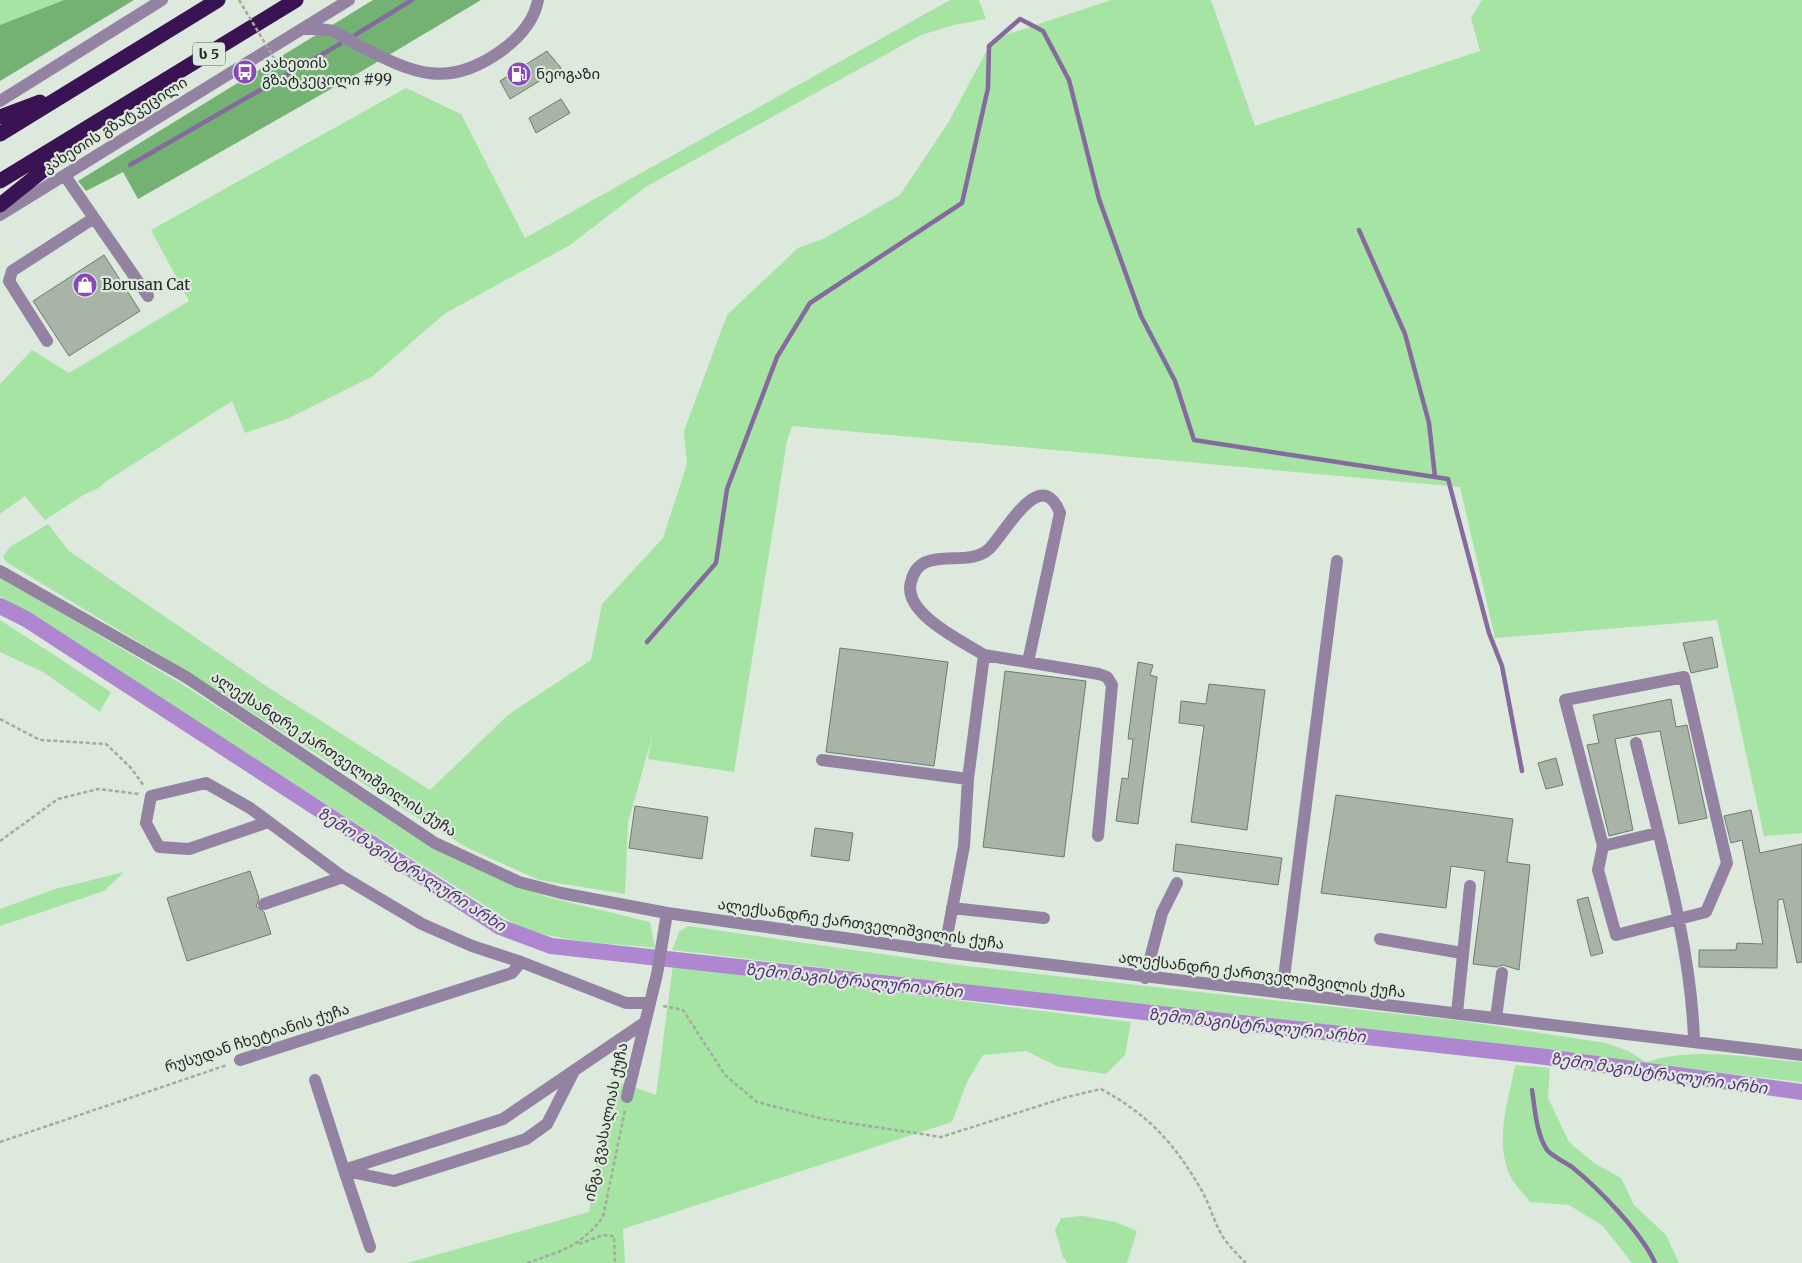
<svg xmlns="http://www.w3.org/2000/svg" width="1802" height="1263" font-family="Merriweather,'Noto Sans Georgian',serif">
<style>
.green{fill:#a6e4a4}
.forest{fill:#73b272}
.lines{fill:none;stroke-linecap:round;stroke-linejoin:round}
.stream{stroke:#856b9d;stroke-width:4.5}
.canal{stroke:#ae87d0;stroke-width:16}
.building{fill:#a9b4a8;stroke:#717b70}
.path{stroke:#a1aba1;stroke-width:2.5;stroke-dasharray:4 2.5;stroke-linecap:butt}
.minor{stroke:#9382a2;stroke-width:12}
.highway{stroke:#391353;stroke-width:15}
.path-bridge{stroke:#a1aba1;stroke-width:2.5;stroke-dasharray:4 2.5;stroke-linecap:butt}
.labels{text-anchor:middle;stroke-width:4.5;stroke-linejoin:round;paint-order:stroke}
.shield{fill:#dce9dc;stroke:#5c635c;stroke-width:1}
.shield-label{font-size:14px;font-weight:bold;fill:#252925}
.poi-label{font-size:15px;fill:#252925;stroke:#dce9dc;text-anchor:start}
.street-label{font-size:15px;fill:#252925;stroke:#dce9dc}
.water-label{font-size:16px;font-style:italic;fill:#5c2a80;stroke:#dce9dc}
</style>
<rect width="100%" height="100%" fill="#dce9dc"/>
<path class="green" d="M0 0H64L0 25Z
M950 0H979L986 19 954 25 921 35 647 186 570 245 444 314 373 376 287 419 245 433 232 401 105 482 99 488 85 494 45 520 25 496 0 514V384L32 350 69 373 189 301 151 230 406 88 461 114 525 238Z
M1111 0H1211L1255 126 1480 51 1471 18 1482 0H1802V833L1764 836 1717 620 1495 638 1460 487 792 426 787 441 734 772 648 759 652 737 628 823 625 894 539 880 468 848 408 812 180 667 6 562 3 557 10 547 48 524 69 551 269 688 430 790 508 715 591 660 602 604 663 538 687 464 684 431 727 315 798 248 823 239 900 195 948 123 993 39Z
M0 577 190 689 396 823 485 873 547 897 650 922 655 948C612 943 557 943 516 925L0 596Z
M0 620 111 692 100 712 43 672 0 652Z
M124 872 104 891 0 926V909L55 889Z
M688 926 958 965 1462 1021 1606 1043 1628 1051 1646 1062C1695 1046 1752 1058 1802 1062V1082L672 950 679 932Z
M673 965 1131 1022 1125 1055 1106 1074 1059 1067 1026 1051 983 1055 967 1082 952 1122 623 1229 625 1263H407L589 1212 610 1079 656 1095Z
M1515 1065 1550 1068 1548 1098 1569 1142 1594 1163 1621 1178 1634 1205 1666 1235 1679 1263H1632L1603 1226 1569 1205 1530 1202C1523 1193 1511 1181 1508 1171 1495 1135 1509 1100 1515 1065Z
M1083 1216 1115 1222 1137 1231 1127 1263H1068L1063 1257 1055 1230 1061 1218Z"/>
<path class="forest" d="M64 0H134L0 81V25Z
M373 0H481L352 77 138 199 123 172 86 191 78 181Z"/>
<g class="lines">
<path class="stream" d="M355 35 412 0
M130 165 340 44
M1359 230 1405 334 1429 423 1435 477
M647 642 716 563 727 489 777 357 810 303 962 203 988 88 989 46 1020 19 1043 31 1069 80 1099 199 1141 316 1175 381 1194 440 1448 479 1489 633 1502 666 1522 771
M1532 1090C1535 1109 1536 1133 1547 1150 1553 1157 1565 1162 1572 1167 1598 1188 1642 1233 1655 1263"/>
<path class="canal" d="M0 606 26 619 500 927 551 946 1538 1056 1802 1092"/>
</g>
<path class="building" d="M547 51 561 68 510 99 500 81Z
M561 99 570 113 536 133 529 118Z
M104 255 140 311 69 356 33 301Z
M1712 637 1718 667 1691 673 1683 643Z
M840 648 948 662 934 766 826 752Z
M1138 662 1153 665 1150 675 1157 677 1138 824 1116 821 1122 778 1128 779 1133 739H1128Z
M1005 671 1086 681 1064 857 983 847Z
M1209 684 1265 690 1247 830 1191 822 1204 726 1179 723 1181 701 1206 704Z
M1671 699 1676 727 1687 725 1707 818 1679 824 1660 731 1635 735 1615 739 1633 830 1609 836 1587 745 1599 743 1593 715Z
M1556 758 1563 785 1546 789 1538 763Z
M1336 795 1513 819 1507 862 1530 865 1519 970 1503 965 1497 967 1473 964 1485 871 1451 866 1446 908 1321 893Z
M635 806 708 817 702 859 629 848Z
M1751 810 1760 853 1802 844V962L1797 963 1783 899 1778 900 1777 968 1699 967V950H1736L1737 943 1763 944 1742 840 1731 843 1724 816Z
M815 828 853 833 849 861 811 856Z
M1176 844 1282 858 1278 885 1173 871Z
M250 871 259 898 256 906 264 912 271 934 187 961 167 898Z
M1588 897 1603 953 1591 956 1577 900Z"/>
<g class="lines">
<path class="path" d="M0 719 40 740 106 744 131 768 144 786
M0 841 58 799 98 789 139 794
M663 1006 683 1010 725 1075 757 1102 823 1119 941 1137 1067 1097 1101 1089C1149 1115 1175 1144 1202 1191 1211 1207 1215 1226 1225 1240 1231 1248 1239 1256 1246 1263
M0 1142 227 1065
M579 1244 603 1235 614 1236 615 1263
M527 1263C561 1251 580 1247 603 1217L625 1110"/>
<path class="minor" d="M303 29C312 29 325 28 333 31 343 35 351 42 360 46 414 74 448 89 501 51 519 38 534 22 538 0
M0 101 162 0
M65 176 148 296
M0 215 349 0
M47 341 9 281 12 271 94 218
M0 571 186 677 435 843 519 882 561 893 667 913 944 952 1802 1055
M984 655C962 641 902 613 911 582 913 573 917 566 926 562 946 554 972 564 989 549 1004 535 1041 463 1060 513L1028 662
M1636 743C1659 839 1691 942 1694 1040
M822 760 968 779
M268 822 189 849 159 847 146 823 151 796 206 783 250 808 343 877 422 924 472 946 521 962 626 1003H649
M1603 846 1598 870 1616 935 1706 912 1727 863 1684 677 1565 700 1603 846 1657 833
M264 904 343 877
M952 908 1044 918
M1380 939 1462 953
M944 952 964 846 968 779 984 655 1099 674 1107 677 1112 685 1098 836
M1145 978 1162 913 1177 883
M1282 993 1337 561
M1457 1013 1470 886
M1496 1018 1502 973
M240 1060 512 973 521 962
M315 1080 344 1170 503 1119 644 1023
M627 1097 657 974 667 913
M344 1170 370 1247
M346 1171 394 1181 526 1139 547 1124 574 1071"/>
<path class="highway" d="M0 117 40 102
M0 134 218 0
M0 181 296 0
M0 205 75 145"/>
<path class="path-bridge" d="M239 0 274 58"/>
</g>
<defs>
<symbol id="bus-disc" viewBox="-11 -11 22 22"><circle r="9.5" fill="#8a47bb" stroke="#dce9dc"/><path d="M-5-6H5V4H4V6H2V4H-2V6H-4V4H-5ZM-3.5-4V0h7V-4ZM-3.5 1.2v1.5H-2V1.2ZM2 1.2v1.5H3.5V1.2Z" fill="#fff"/></symbol>
<symbol id="fuel-disc" viewBox="-11 -11 22 22"><circle r="9.5" fill="#8a47bb" stroke="#dce9dc"/><path d="M-5.5-6h7V0h2V4h1.3V-2.5L3-4.5l.8-.8L6-3V5H2.5V1h-1V6h-7ZM-4.2-4.7v3.2H.2V-4.7Z" fill="#fff"/></symbol>
<symbol id="shop-disc" viewBox="-11 -11 22 22"><circle r="9.5" fill="#8a47bb" stroke="#dce9dc"/><path d="M-5-2.5h2.3a2.7 3.5 0 0 1 5.4 0H5L5.5 6h-11ZM-1.5-2.5h3a1.5 2.3 0 0 0-3 0Z" fill="#fff"/></symbol>
</defs>
<g fill-rule="evenodd">
<use href="#bus-disc" x="231" y="58" width="28" height="28"/>
<use href="#fuel-disc" x="505" y="60" width="28" height="28"/>
<use href="#shop-disc" x="71" y="271" width="28" height="28"/>
</g>
<g class="labels">
<rect class="shield" x="193" y="42.5" width="32" height="23" rx="4"/>
<g class="shield-label">
<text x="209" y="59">ს 5</text>
</g>
<g class="poi-label">
<text x="262" y="68">კახეთის<tspan x="262" dy="17">გზატკეცილი #99</tspan></text>
<text x="536" y="79">ნეოგაზი</text>
<text x="102" y="290">Borusan Cat</text>
</g>
<g class="street-label">
<text transform="translate(115 125) rotate(-32)" y="5">კახეთის გზატკეცილი</text>
<text transform="translate(334 754) rotate(33)" y="5">ალექსანდრე ქართველიშვილის ქუჩა</text>
<text transform="translate(861 924) rotate(8)" y="5">ალექსანდრე ქართველიშვილის ქუჩა</text>
<text transform="translate(1262 975) rotate(7)" y="5">ალექსანდრე ქართველიშვილის ქუჩა</text>
<text transform="translate(257 1038) rotate(-18)" y="5">რუსუდან ჩხეტიანის ქუჩა</text>
<text transform="translate(606 1122) rotate(-78)" y="5">ინგა გვასალიას ქუჩა</text>
</g>
<g class="water-label">
<text transform="translate(412 869) rotate(32)" y="6">ზემო მაგისტრალური არხი</text>
<text transform="translate(854 980) rotate(6)" y="6">ზემო მაგისტრალური არხი</text>
<text transform="translate(1257 1025) rotate(6)" y="6">ზემო მაგისტრალური არხი</text>
<text transform="translate(1659 1073) rotate(8)" y="6">ზემო მაგისტრალური არხი</text>
</g>
</g>
</svg>
